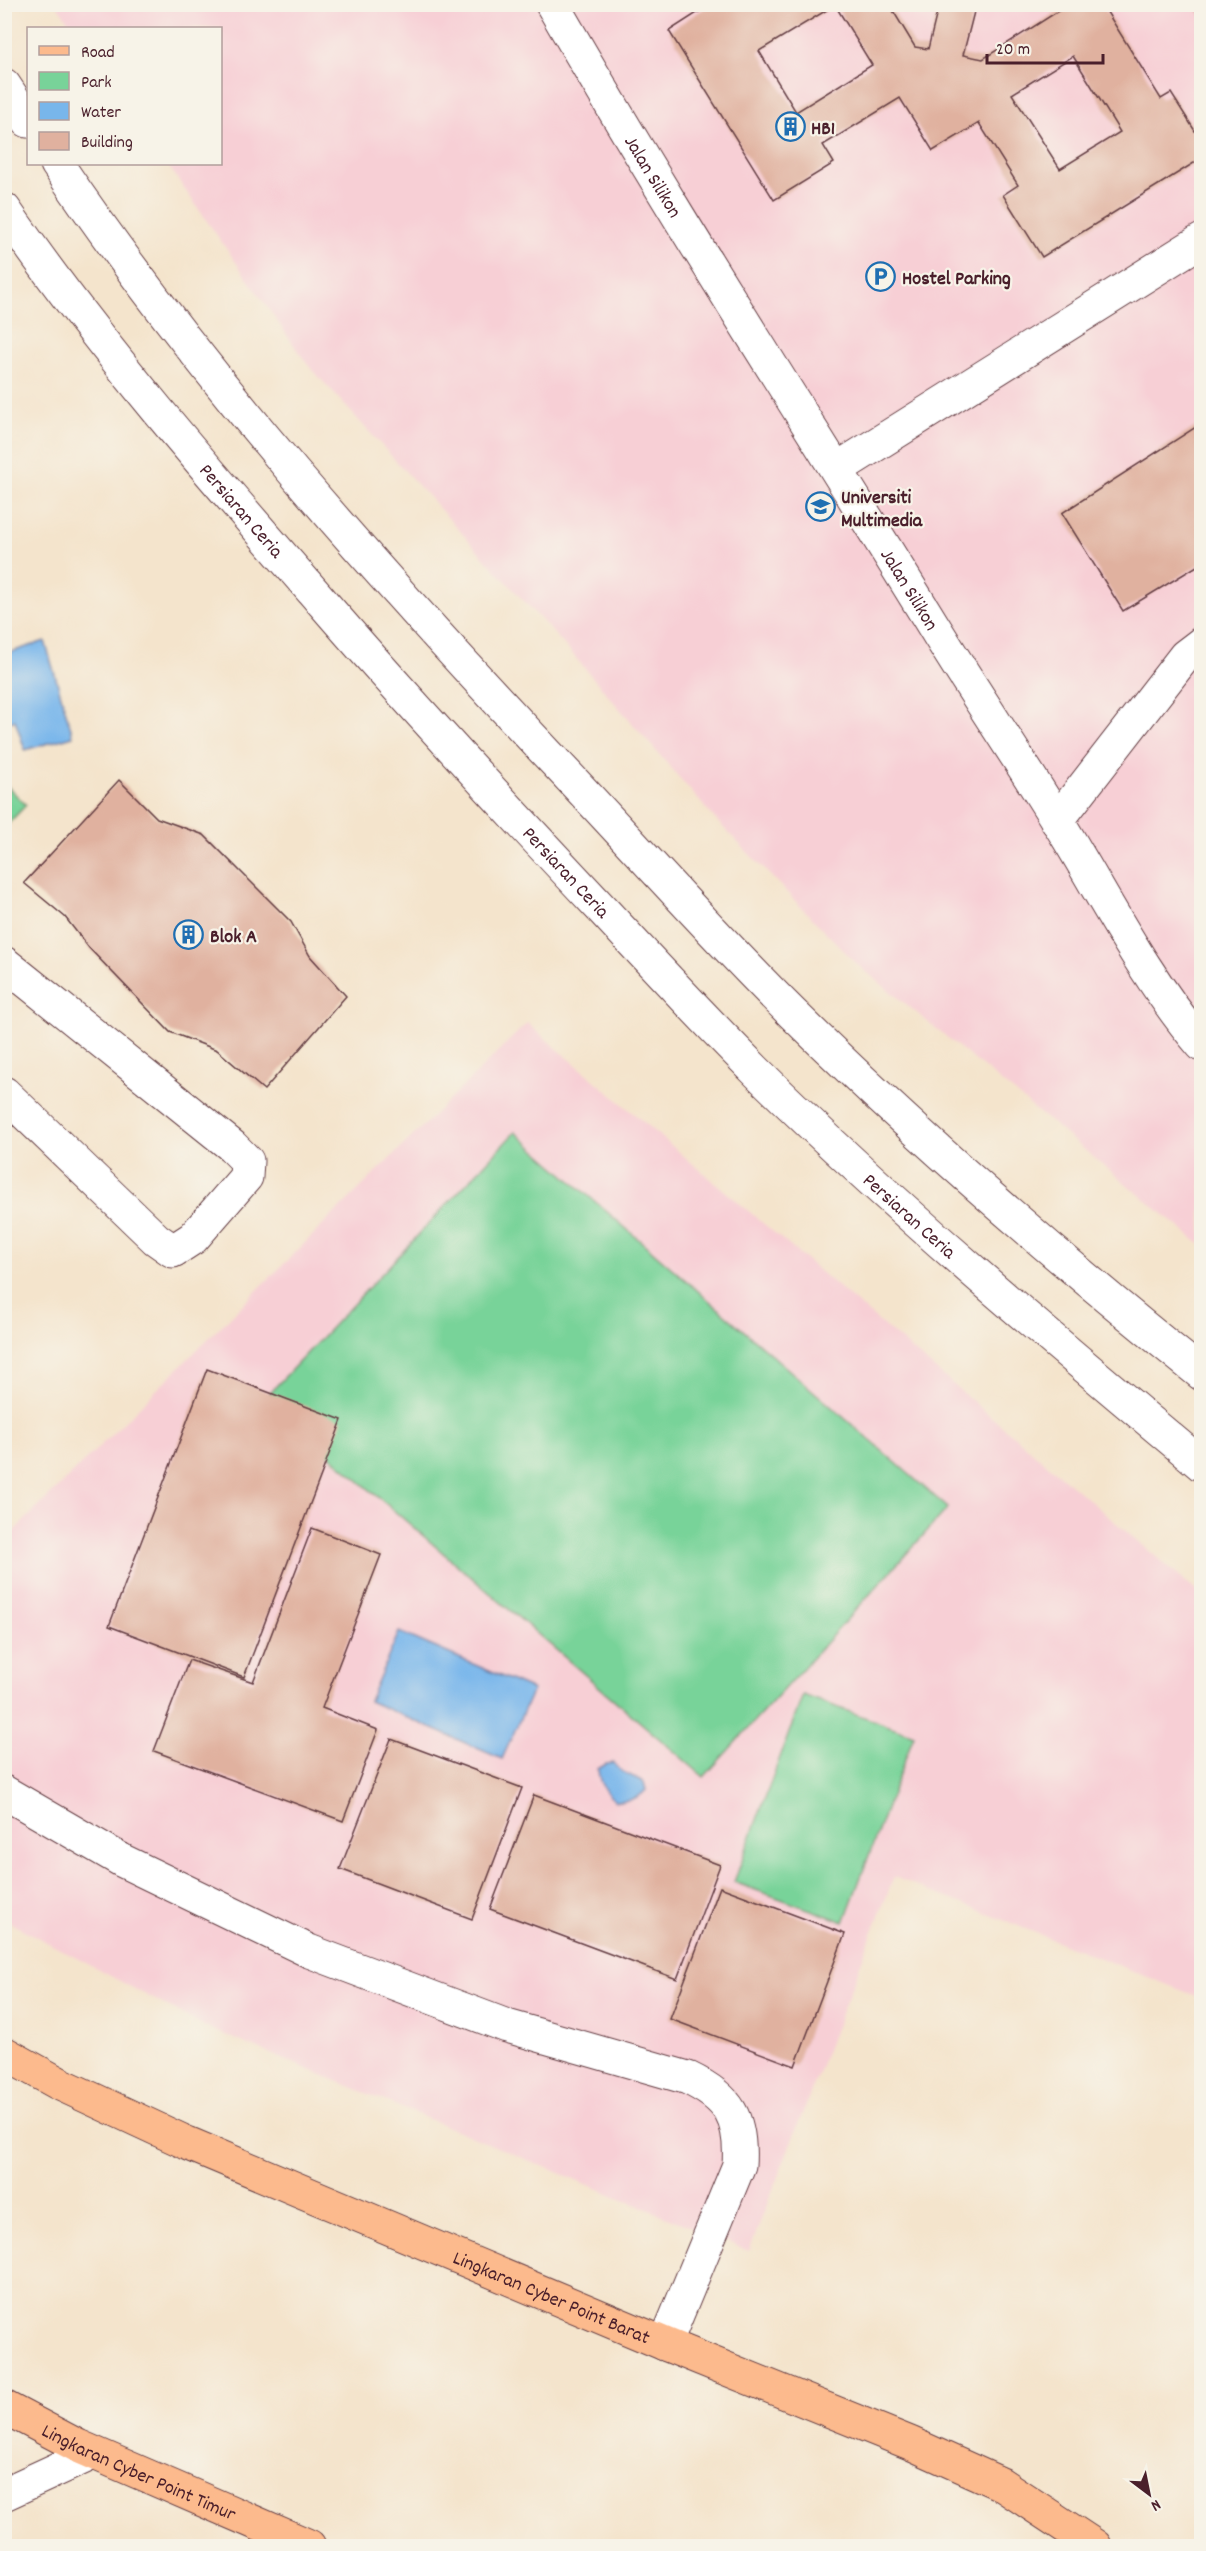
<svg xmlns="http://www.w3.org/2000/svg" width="1206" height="2551" font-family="Dekko,sans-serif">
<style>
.built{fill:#f7cfd5}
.green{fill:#78d399;stroke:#617962;stroke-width:1.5}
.water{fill:#78b6eb;stroke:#616a8b;stroke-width:1.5}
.building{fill:#e0b19f;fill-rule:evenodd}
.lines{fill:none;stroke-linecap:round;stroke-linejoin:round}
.minor-casing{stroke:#643d43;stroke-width:35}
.major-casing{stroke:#643d43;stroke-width:35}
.minor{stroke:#fff;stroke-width:33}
.major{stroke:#fcba8d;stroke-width:33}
.labels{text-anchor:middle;stroke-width:4.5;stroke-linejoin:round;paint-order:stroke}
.poi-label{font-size:20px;font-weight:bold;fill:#4a1f2b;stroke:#f7f3e8;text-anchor:start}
.street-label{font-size:20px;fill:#4a1f2b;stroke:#f7f3e8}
</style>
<rect width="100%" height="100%" fill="#f7f3e8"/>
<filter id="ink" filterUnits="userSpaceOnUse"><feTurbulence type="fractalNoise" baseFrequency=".0167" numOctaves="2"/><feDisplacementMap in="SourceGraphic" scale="12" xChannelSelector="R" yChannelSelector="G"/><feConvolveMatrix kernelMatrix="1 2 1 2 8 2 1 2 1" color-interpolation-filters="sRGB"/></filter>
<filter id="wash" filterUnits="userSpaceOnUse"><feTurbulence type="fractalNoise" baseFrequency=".008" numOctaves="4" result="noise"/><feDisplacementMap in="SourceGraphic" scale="24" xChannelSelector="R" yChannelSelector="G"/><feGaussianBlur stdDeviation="1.35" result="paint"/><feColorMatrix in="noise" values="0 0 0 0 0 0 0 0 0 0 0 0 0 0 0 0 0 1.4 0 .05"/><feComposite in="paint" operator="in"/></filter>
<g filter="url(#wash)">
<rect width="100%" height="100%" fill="#f4e4cc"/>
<path class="built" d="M57 5H1201V1245L858 965 715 819 568 649 308 365 167 164H220V28H73Z
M527 1023 1201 1595V1998L894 1877 749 2251 208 2028 5 1920 4 1541Z"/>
<path class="green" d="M5 784 26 805 5 827H4Z
M515 1132 948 1508 704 1777 264 1399Z
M803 1695 914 1735 844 1922 734 1882Z"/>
<path class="water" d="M45 641 73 736 25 750 15 720 5 724V654Z
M399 1632 533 1690 502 1759 369 1701Z
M614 1763 621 1771 644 1782 646 1790C637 1800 627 1801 615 1801 605 1792 599 1784 598 1769L606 1764Z"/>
<g id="blocks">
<path class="building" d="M711 4H741L745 10 754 4H889L915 47 928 49 939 4H976L963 55 983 59 1066 6 1102 4 1161 99 1171 93 1202 142V158L1042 257 1003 195 1018 185 979 123 933 151 900 98 823 145 834 163 774 200 669 31ZM835 5 872 65 796 112 759 51ZM1073 56 1120 132 1060 169 1012 94Z
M1194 4H1202V17Z
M1202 423V563L1123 611 1062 513Z
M119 780 157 818 204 835 291 922 310 956 346 996 264 1090 217 1050 170 1032 89 948 65 917 24 883Z
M207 1369 342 1420 244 1677 109 1626Z
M312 1528 381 1555 322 1708 378 1730 343 1821 154 1751 189 1660 253 1682Z
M391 1739 522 1788 472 1919 340 1869Z
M534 1795 720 1865 677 1979 490 1909Z
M720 1887 845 1934 795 2066 670 2019Z"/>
</g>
</g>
<g filter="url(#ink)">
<use href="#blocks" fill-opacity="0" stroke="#643d43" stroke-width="1.5"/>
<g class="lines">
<defs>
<g id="minor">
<path id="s1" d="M552 4C675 218 810 425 939 635 981 703 1027 770 1068 838 1110 908 1149 983 1202 1045"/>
<path d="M4 85 28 121"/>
<path d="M57 164C203 379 378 574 556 763 635 846 711 933 792 1013 921 1140 1061 1261 1202 1374"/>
<path id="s2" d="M4 209C100 348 212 476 323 603 413 707 506 807 600 907 651 962 703 1018 756 1071 897 1210 1050 1338 1202 1465"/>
<path d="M837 469 1202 240"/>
<path d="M1057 821 1185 656 1202 643"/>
<path d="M4 963 232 1146 247 1161 246 1177 193 1238 173 1251 156 1239 4 1093"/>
<path d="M4 1792 123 1861 309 1951 507 2026 688 2078C730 2098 742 2119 739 2165L665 2344"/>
<path d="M4 2494 93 2453"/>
</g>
<g id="major">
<path id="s3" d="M4 2053 58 2083 187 2143 665 2344 910 2443 1001 2484 1095 2546"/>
<path id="s4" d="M4 2407 78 2446 309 2546"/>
</g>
</defs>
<use href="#minor" class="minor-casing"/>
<use href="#major" class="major-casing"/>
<use href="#minor" class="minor"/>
<use href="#major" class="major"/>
</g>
</g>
<defs>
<symbol id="building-ring" viewBox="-11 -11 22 22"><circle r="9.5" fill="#f7f3e8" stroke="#1f6fb2" stroke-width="1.5"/><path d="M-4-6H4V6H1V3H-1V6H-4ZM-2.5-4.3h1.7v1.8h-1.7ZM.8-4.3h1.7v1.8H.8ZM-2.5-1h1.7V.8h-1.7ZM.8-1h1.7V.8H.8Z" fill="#1f6fb2"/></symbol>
<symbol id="parking-ring" viewBox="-11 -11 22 22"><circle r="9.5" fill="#f7f3e8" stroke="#1f6fb2" stroke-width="1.5"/><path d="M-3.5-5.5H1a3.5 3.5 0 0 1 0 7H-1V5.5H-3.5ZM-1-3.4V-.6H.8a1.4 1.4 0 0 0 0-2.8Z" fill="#1f6fb2"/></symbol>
<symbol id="university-ring" viewBox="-11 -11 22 22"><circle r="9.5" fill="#f7f3e8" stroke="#1f6fb2" stroke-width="1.5"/><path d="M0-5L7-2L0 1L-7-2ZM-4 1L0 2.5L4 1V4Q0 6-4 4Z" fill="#1f6fb2"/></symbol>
</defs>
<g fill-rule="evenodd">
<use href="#building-ring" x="774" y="110" width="33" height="33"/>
<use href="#parking-ring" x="864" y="260" width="33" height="33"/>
<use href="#university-ring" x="804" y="490" width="33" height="33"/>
<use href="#building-ring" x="172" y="918" width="33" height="33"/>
</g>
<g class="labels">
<g class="poi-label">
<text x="811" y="134">HB1</text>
<text x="902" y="284">Hostel Parking</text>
<text x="841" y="503">Universiti<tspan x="841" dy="23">Multimedia</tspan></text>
<text x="210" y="942">Blok A</text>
</g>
<g class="street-label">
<text dy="7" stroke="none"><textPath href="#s1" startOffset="200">Jalan Silikon</textPath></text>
<text dy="7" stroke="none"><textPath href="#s2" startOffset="384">Persiaran Ceria</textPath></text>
<text dy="7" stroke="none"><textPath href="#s1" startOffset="686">Jalan Silikon</textPath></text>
<text dy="7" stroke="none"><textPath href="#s2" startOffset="870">Persiaran Ceria</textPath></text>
<text dy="7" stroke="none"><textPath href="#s2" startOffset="1356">Persiaran Ceria</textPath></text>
<text dy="7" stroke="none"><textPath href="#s3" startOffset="600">Lingkaran Cyber Point Barat</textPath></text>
<text dy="7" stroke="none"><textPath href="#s4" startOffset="150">Lingkaran Cyber Point Timur</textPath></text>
</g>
</g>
<rect width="1206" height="2551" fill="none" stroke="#f7f3e8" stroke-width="24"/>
<rect x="27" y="27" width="195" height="138" fill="#f7f3e8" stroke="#b29e9c" stroke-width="1.5"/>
<rect x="39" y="46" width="30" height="9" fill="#fcba8d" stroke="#b29e9c" stroke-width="1.5"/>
<text x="81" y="57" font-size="18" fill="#4a1f2b">Road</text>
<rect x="39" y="72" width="30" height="18" fill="#78d399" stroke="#b29e9c" stroke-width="1.5"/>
<text x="81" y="87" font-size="18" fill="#4a1f2b">Park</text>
<rect x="39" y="102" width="30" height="18" fill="#78b6eb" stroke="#b29e9c" stroke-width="1.5"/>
<text x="81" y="117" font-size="18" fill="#4a1f2b">Water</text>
<rect x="39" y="132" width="30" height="18" fill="#e0b19f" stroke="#b29e9c" stroke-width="1.5"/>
<text x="81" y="147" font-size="18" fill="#4a1f2b">Building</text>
<g transform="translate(1149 2494) rotate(148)" stroke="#f7f3e8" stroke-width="4.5" paint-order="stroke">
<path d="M0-4.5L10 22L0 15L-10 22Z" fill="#4a1f2b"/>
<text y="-9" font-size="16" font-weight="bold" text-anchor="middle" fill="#4a1f2b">N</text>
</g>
<path d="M987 54v9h116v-9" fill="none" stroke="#4a1f2b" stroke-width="3"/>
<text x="996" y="54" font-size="18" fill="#4a1f2b" stroke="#f7f3e8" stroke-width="4.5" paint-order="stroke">20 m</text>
</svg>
